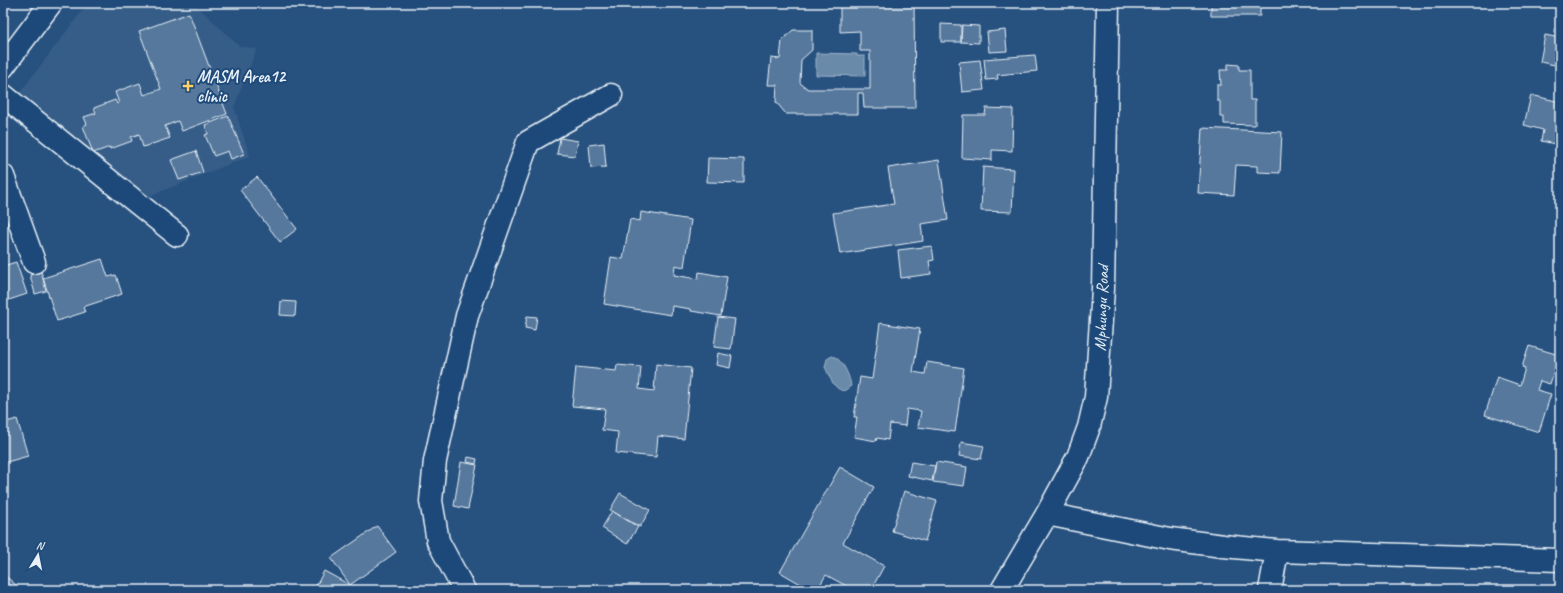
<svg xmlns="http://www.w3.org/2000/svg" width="1563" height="593" font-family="Caveat,sans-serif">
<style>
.built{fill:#355d88}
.water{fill:#6b8aaa;stroke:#9db3c9}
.building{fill:#57789d;stroke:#e8f1f8}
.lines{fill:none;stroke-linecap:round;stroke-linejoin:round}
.minor-casing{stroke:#e8f1f8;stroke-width:25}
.minor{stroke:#1f4a7a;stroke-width:22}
.poi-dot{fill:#ffd166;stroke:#1f4a7a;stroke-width:1.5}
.labels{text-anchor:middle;stroke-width:4;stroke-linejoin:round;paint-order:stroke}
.poi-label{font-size:17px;font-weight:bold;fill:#e8f1f8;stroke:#1f4a7a;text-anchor:start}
.street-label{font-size:17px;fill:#e8f1f8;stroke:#1f4a7a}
</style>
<rect width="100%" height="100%" fill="#27517f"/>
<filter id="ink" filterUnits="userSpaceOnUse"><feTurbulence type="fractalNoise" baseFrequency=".025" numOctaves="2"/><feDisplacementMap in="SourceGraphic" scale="8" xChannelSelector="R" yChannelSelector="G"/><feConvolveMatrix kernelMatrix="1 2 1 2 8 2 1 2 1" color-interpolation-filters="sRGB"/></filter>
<g filter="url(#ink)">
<path class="built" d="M88 3H194L239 46 257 49 234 107 250 156 137 201 18 95Z"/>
<path class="water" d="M816 53 857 54V56H865V76L816 75Z
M832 356C842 358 850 376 851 386L844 391C833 389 830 377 825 367L827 359Z"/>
<path class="building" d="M838 3H914L915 108H864L863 93H858V114H786L776 102 777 85H768L771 58 780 59 782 40 793 30H812V50L801 60 800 83 808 89H870V51H860V31L840 32V5H838Z
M1211 3H1260V16H1211Z
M189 13 227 114 182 131 178 121 165 126 170 138 143 147 139 134 131 137 132 141 110 149V147L93 153 83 126 87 124 84 117 96 113 94 108 115 100 117 104 119 103 115 92 140 83 144 95 161 89 139 31Z
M941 24 961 25V42H941Z
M962 25 979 26V43L961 42Z
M1005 30 1007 51 989 52 987 32Z
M1545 35 1560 38V66L1540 62Z
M1035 55 1037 71 997 75 998 79 986 80 984 59Z
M980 60 984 90 962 92 959 62Z
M1228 64 1239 65V70H1250V100H1255V125L1224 124V117H1220V101H1217V85H1221L1220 70H1228Z
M1531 95 1560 102V145L1541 141 1543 130 1524 125Z
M986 108 1013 109 1012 151 992 150V160L962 158 963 115H985Z
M228 116 244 154 231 159 228 151 214 156 205 135 208 134 205 125Z
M1202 128 1282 132 1280 173 1257 172V166L1236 165 1234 195 1198 193Z
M560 138 578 141 575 156 557 154Z
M604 143 606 167 591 168 589 145Z
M196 151 203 172 179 180 171 160Z
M708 158 744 159V183L707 182Z
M939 160 948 220 921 224 923 241 840 254 833 213 894 204 888 168Z
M983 167 1014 169 1012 212 981 211Z
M257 177 297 229 280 242 240 190Z
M641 212 691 220 684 267 675 265 674 275 698 279 699 272 727 277 721 316 691 311V309L672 306 671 315 604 304 611 257 623 259 630 219 640 221Z
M932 246 934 260 929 261 931 274 901 278 898 250Z
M102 259 108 277 116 275 122 294 83 307 85 312 57 321 43 278Z
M16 262 27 294 3 302V266Z
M41 271 46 291 35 294 30 275Z
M281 301 296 302 295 316 280 315Z
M527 316 537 317 535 330 525 328Z
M718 317 735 319 731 349 714 347Z
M880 323 920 329 913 372 925 374 927 362 964 368 955 432 918 427 921 411 907 409 905 426 890 424 888 440 877 438 876 441 854 437 857 417H854L860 377 872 379Z
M1529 346 1559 355 1550 384 1540 381 1537 390 1551 394 1539 432 1485 415 1497 377 1520 385 1525 368 1522 367Z
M718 353 732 356 730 368 716 365Z
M656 364 691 368 684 439 658 436 656 457 616 453 618 432 602 430 605 409 572 406 576 367 616 371 617 365 641 367 639 389 654 391Z
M17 419 28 456 3 463V423Z
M961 442 984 446 981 459 959 456Z
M468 457 477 459 476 464 467 462Z
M461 462 477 465 468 509 454 506Z
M911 462 935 466 932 481 908 476Z
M936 462 967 467 964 486 933 482Z
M840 467 874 487 843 543 884 566 871 590H854L826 575 817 590H811L780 572Z
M904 491 937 501 925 541 892 531Z
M620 493 650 510 640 527 610 510Z
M612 511 638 527 627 544 602 528Z
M377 526 396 552 350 585 331 558Z
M324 571 359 590H314Z
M3 574 22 590H3Z"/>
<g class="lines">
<defs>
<path id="minor" d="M3 67 51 3
M3 95 177 235
M3 176 34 262
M1047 514 1170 539 1223 546 1277 551 1560 560
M464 590 438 541 431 501 435 461 467 316 528 142 611 95
M1002 590 1047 514 1078 457 1089 427 1096 397 1103 289 1108 3
M1270 590 1277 551"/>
</defs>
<use href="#minor" class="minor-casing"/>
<use href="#minor" class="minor"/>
</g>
</g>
<path class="poi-dot" d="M186 80h4v4h4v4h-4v4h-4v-4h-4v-4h4z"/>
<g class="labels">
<g class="poi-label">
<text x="197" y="82">MASM Area12<tspan x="197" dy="20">clinic</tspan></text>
</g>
<g class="street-label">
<text transform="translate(1101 308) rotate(-88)" y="6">Mphungu Road</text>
</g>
</g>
<rect width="1563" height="593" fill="none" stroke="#1f4a7a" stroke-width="16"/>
<rect x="8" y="8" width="1547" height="577" fill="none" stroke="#e8f1f8" stroke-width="1.5" filter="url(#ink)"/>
<g transform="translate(38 555) rotate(10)" stroke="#1f4a7a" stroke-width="3" paint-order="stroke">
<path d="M0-3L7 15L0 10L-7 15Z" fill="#e8f1f8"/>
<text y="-6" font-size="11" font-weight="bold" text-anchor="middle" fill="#e8f1f8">N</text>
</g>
</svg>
